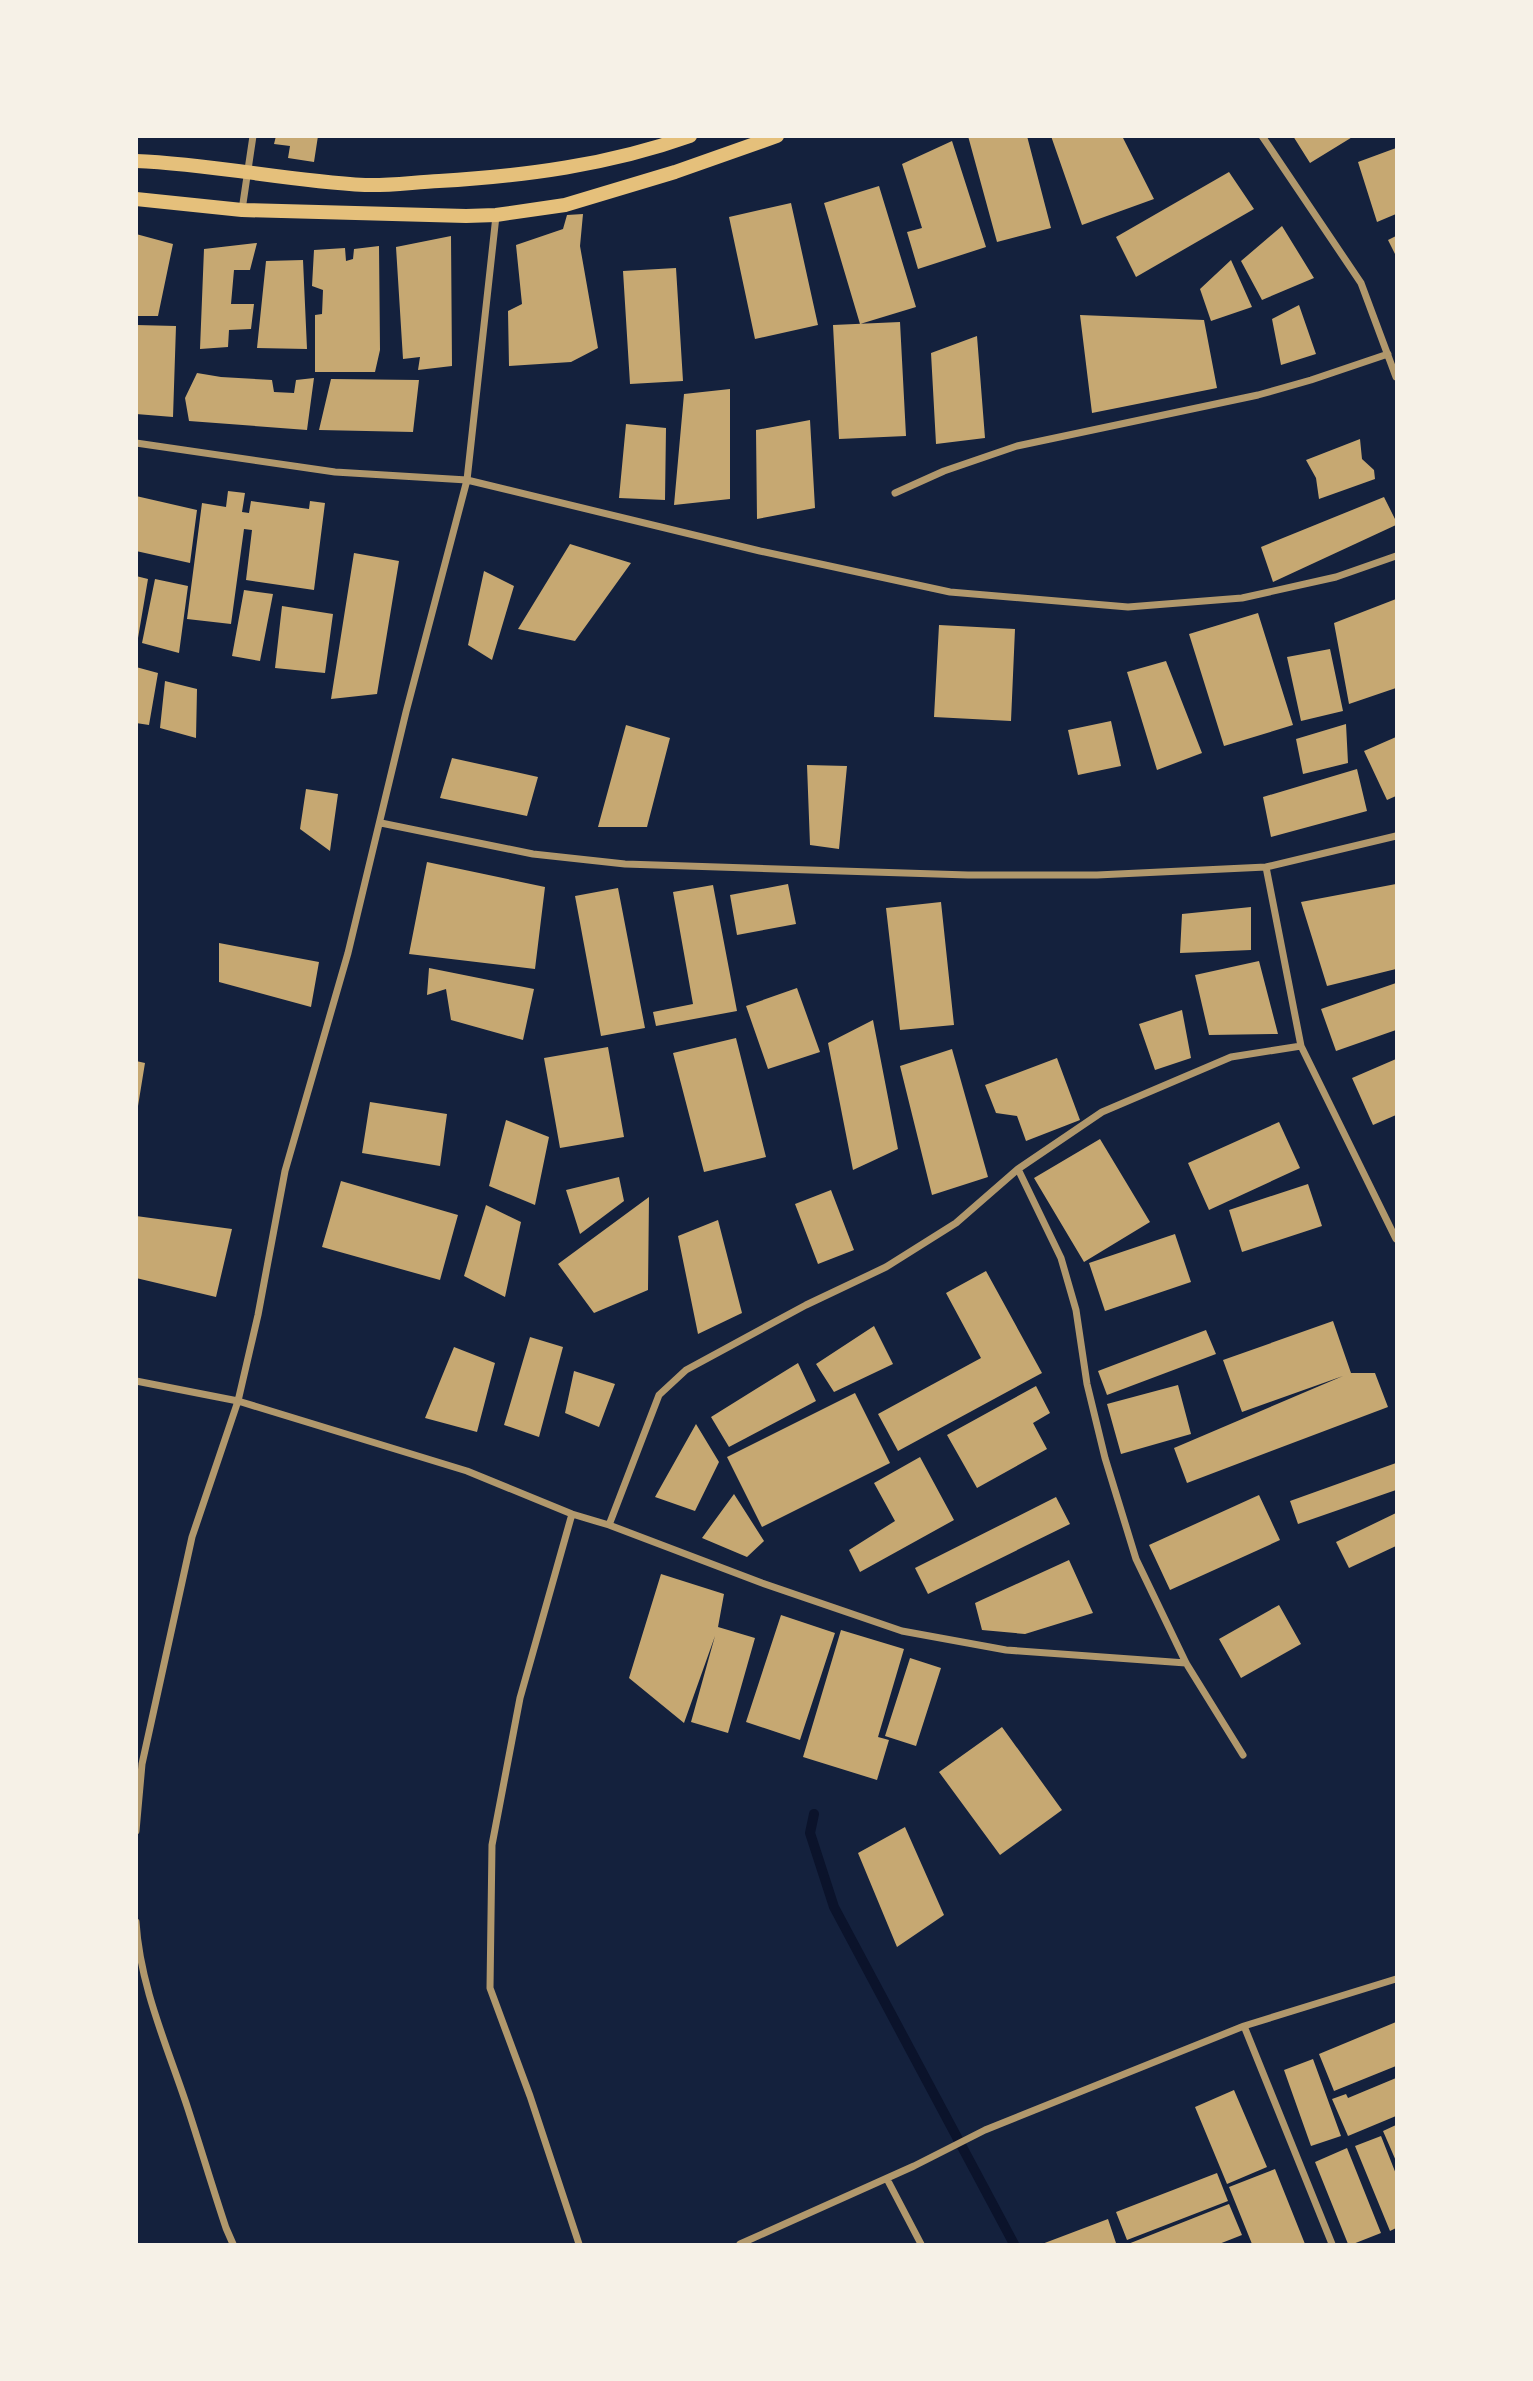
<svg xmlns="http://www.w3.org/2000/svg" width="1533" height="2381" font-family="'Zilla Slab',serif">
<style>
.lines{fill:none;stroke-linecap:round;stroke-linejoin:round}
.stream{stroke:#0b132b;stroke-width:10}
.building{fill:#c6a872}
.minor{stroke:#b1986c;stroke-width:7}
.secondary{stroke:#e5c07b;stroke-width:14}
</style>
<rect width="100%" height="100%" fill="#14213d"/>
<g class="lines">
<path class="stream" d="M814 1814 810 1833 834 1907 1014 2244"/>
</g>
<path class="building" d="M276 136H318L314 162 288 158 290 146 274 144Z
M968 136H1027L1051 228 997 242Z
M1051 136H1122L1154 199 1082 225Z
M1293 136H1354L1310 163Z
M952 141 986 247 918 269 907 232 922 228 902 164Z
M1396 148V214L1377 222 1358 162Z
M1229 172 1254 209 1136 277 1116 237Z
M879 186 916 307 860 324 824 203Z
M791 203 818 325 755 339 729 217Z
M583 214 580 246 598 348 571 362 509 366 508 311 522 304 516 245 563 229 567 215Z
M1282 226 1314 278 1262 300 1241 261Z
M136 234 173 244 158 316H136Z
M451 236 452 366 418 370 420 357 403 359 396 247Z
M1396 236V256L1388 240Z
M257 243 250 270H234L231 304H254L251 329 229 330 228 347 200 349 204 249Z
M379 246 380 350 375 372H315V315L322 314 323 290 312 286 314 250 345 248 346 261 353 259 354 249Z
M303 260 307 349 257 348 266 261Z
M1231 260 1252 307 1211 321 1200 289Z
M676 268 683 381 630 384 623 271Z
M1299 305 1316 354 1281 365 1272 319Z
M1080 315 1204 320 1217 388 1092 413Z
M900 322 906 436 839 439 833 325Z
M136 325 176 326 173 417 136 414Z
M977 336 985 438 936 444 931 353Z
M197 373 221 377 272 380 274 392 294 393 296 380 314 378 307 430 189 421 185 398Z
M331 379 419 380 413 432 319 430Z
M730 389V499L674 505 684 394Z
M810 420 815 508 757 519 756 430Z
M626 424 666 428 665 500 619 498Z
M1360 439 1362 459 1374 470 1375 479 1319 499 1316 478 1306 460Z
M228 491 245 493 242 512 249 513 251 501 309 509 310 501 325 503 314 590 246 580 252 530 244 529 231 624 187 619 202 503 226 507Z
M136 496 197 510 190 563 136 551Z
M1384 497 1396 521V525L1273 582 1261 547Z
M570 544 631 563 575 641 518 629Z
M354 553 399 561 377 694 331 699Z
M484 571 514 586 492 660 468 645Z
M136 576 148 579 138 638H136Z
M155 579 188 586 179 653 142 643Z
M244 590 273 594 260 661 232 656Z
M1396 599V688L1349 704 1334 623Z
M282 606 333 614 325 673 275 668Z
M1258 613 1293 725 1224 746 1189 634Z
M939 625 1015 629 1011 721 934 717Z
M1330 649 1343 711 1301 721 1287 657Z
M1166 661 1202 753 1157 770 1127 672Z
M136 667 158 673 149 725 136 723Z
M165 681 197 689 196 738 160 728Z
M1111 721 1121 766 1078 775 1068 730Z
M1346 724 1348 763 1303 774 1296 739Z
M626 725 670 738 647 827H598Z
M1396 737V796L1387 800 1364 751Z
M452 758 538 777 527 816 440 798Z
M807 765 847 766 839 849 810 845Z
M1357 769 1367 811 1271 837 1263 797Z
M306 789 338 794 330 851 300 829Z
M427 862 545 887 535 969 409 954Z
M788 884 796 924 737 935 730 895Z
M1396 884V969L1327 986 1301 902Z
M713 885 737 1011 656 1026 653 1012 693 1004 673 892Z
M618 888 645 1028 601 1036 575 896Z
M941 902 954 1025 900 1030 886 908Z
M1251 907V950L1180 953 1182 914Z
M219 943 319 962 311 1007 219 982Z
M1259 961 1278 1034 1209 1035 1195 975Z
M429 968 534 989 523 1040 451 1020 446 989 427 995Z
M1396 983V1030L1336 1051 1321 1009Z
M797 988 820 1052 768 1069 746 1006Z
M1182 1010 1191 1058 1155 1070 1139 1024Z
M873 1020 898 1149 853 1170 828 1043Z
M736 1038 766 1157 704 1172 673 1053Z
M608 1047 624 1137 560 1148 544 1058Z
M952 1049 988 1177 932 1195 900 1066Z
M1057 1058 1080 1120 1026 1141 1017 1116 996 1113 985 1085Z
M1396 1059V1115L1373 1125 1352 1078Z
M136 1061 145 1063 138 1106H136Z
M370 1102 447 1114 440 1166 362 1153Z
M506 1120 549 1137 535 1205 489 1186Z
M1279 1122 1300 1168 1209 1210 1188 1163Z
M1100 1139 1150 1222 1084 1262 1034 1178Z
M619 1177 624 1201 580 1234 566 1190Z
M341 1181 458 1215 440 1280 322 1247Z
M1308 1184 1322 1226 1242 1252 1229 1210Z
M831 1190 854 1250 818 1264 795 1204Z
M649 1197 648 1290 594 1313 558 1264Z
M486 1205 521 1222 505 1297 464 1276Z
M136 1216 232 1229 216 1297 136 1278Z
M718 1220 742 1313 698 1334 678 1236Z
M1175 1234 1191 1282 1105 1311 1089 1263Z
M986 1271 1042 1373 898 1451 878 1414 981 1358 946 1293Z
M1333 1321 1351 1373H1375L1388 1407 1187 1483 1174 1448 1343 1376 1242 1412 1223 1360Z
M874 1326 893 1364 834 1392 816 1364Z
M1206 1330 1216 1354 1107 1395 1098 1371Z
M530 1337 563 1347 539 1437 504 1425Z
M454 1347 495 1363 477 1432 425 1418Z
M798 1363 816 1401 729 1447 711 1417Z
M574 1371 615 1384 599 1427 565 1413Z
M1178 1385 1191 1434 1121 1454 1107 1404Z
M1036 1386 1050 1413 1033 1423 1047 1449 977 1488 947 1435Z
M855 1393 890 1463 762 1527 727 1457Z
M696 1424 719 1462 695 1511 655 1497Z
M920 1457 954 1520 860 1572 849 1550 895 1521 874 1483Z
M1396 1463V1490L1298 1524 1290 1501Z
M734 1494 764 1541 747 1557 702 1538Z
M1259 1495 1280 1540 1170 1590 1149 1545Z
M1056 1497 1070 1524 928 1594 915 1568Z
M1396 1513V1546L1349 1568 1336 1542Z
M1069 1560 1093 1613 1025 1634 982 1630 975 1603Z
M661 1574 724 1594 718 1627 755 1638 728 1733 691 1722 715 1636 684 1723 629 1678Z
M1279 1605 1301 1644 1241 1678 1219 1639Z
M781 1615 835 1633 800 1740 746 1722Z
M841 1630 904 1649 878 1737 889 1740 877 1780 803 1757Z
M910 1658 941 1668 916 1746 885 1736Z
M1002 1727 1062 1810 1000 1855 939 1772Z
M905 1827 944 1915 897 1947 858 1853Z
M1396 2022V2066L1334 2091 1319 2054Z
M1313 2059 1341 2136 1311 2146 1284 2070Z
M1396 2078V2116L1348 2136 1332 2099 1346 2094 1348 2098Z
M1234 2090 1267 2167 1227 2184 1195 2107Z
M1396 2125V2161L1383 2131Z
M1381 2136 1396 2174V2228L1390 2231 1355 2146Z
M1347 2148 1381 2233 1353 2244H1348L1315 2162Z
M1275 2169 1305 2244H1252L1229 2187Z
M1217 2173 1228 2201 1127 2240 1116 2212Z
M1229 2204 1242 2235 1219 2244H1128Z
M1108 2219 1116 2243 1043 2244H1042Z"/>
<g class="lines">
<path class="minor" d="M1262 136 1361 283 1396 377
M242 210 253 136
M136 443 335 472 467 480 760 551 950 592 1128 607 1242 598 1336 577 1396 556
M895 493 944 471 1017 446 1258 395 1311 380 1388 354
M381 823 533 854 625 864 968 875H1097L1266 867 1396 836
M1266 867 1301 1046 1396 1239
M1018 1169 1061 1258 1076 1310 1087 1384 1105 1458 1136 1559 1186 1663 1243 1755
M136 1381 238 1401 467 1471 572 1514 609 1525 762 1583 902 1631 1006 1650 1186 1663
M572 1514 520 1698 492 1845 490 1988 530 2096 579 2244
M609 1525 659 1395 686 1370 806 1305 886 1267 956 1223 1018 1169 1102 1112 1231 1057 1301 1046
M136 1831 142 1764 192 1537 238 1401 258 1315 285 1171 348 953 406 712 467 480 496 216
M136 1922C140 1987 168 2048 188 2109 201 2149 213 2189 226 2228L233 2244
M1244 2026 1332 2244
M887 2179 921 2244
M740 2244 914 2166 985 2130 1244 2026 1396 1979"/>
<path class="secondary" d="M136 161C213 164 288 181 365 185 389 186 415 182 439 181 524 176 609 165 690 136
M136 199 242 210 466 216 496 215 565 205 675 172 777 136"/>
</g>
<rect width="1533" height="2381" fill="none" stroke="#f6f1e7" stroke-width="276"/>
</svg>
